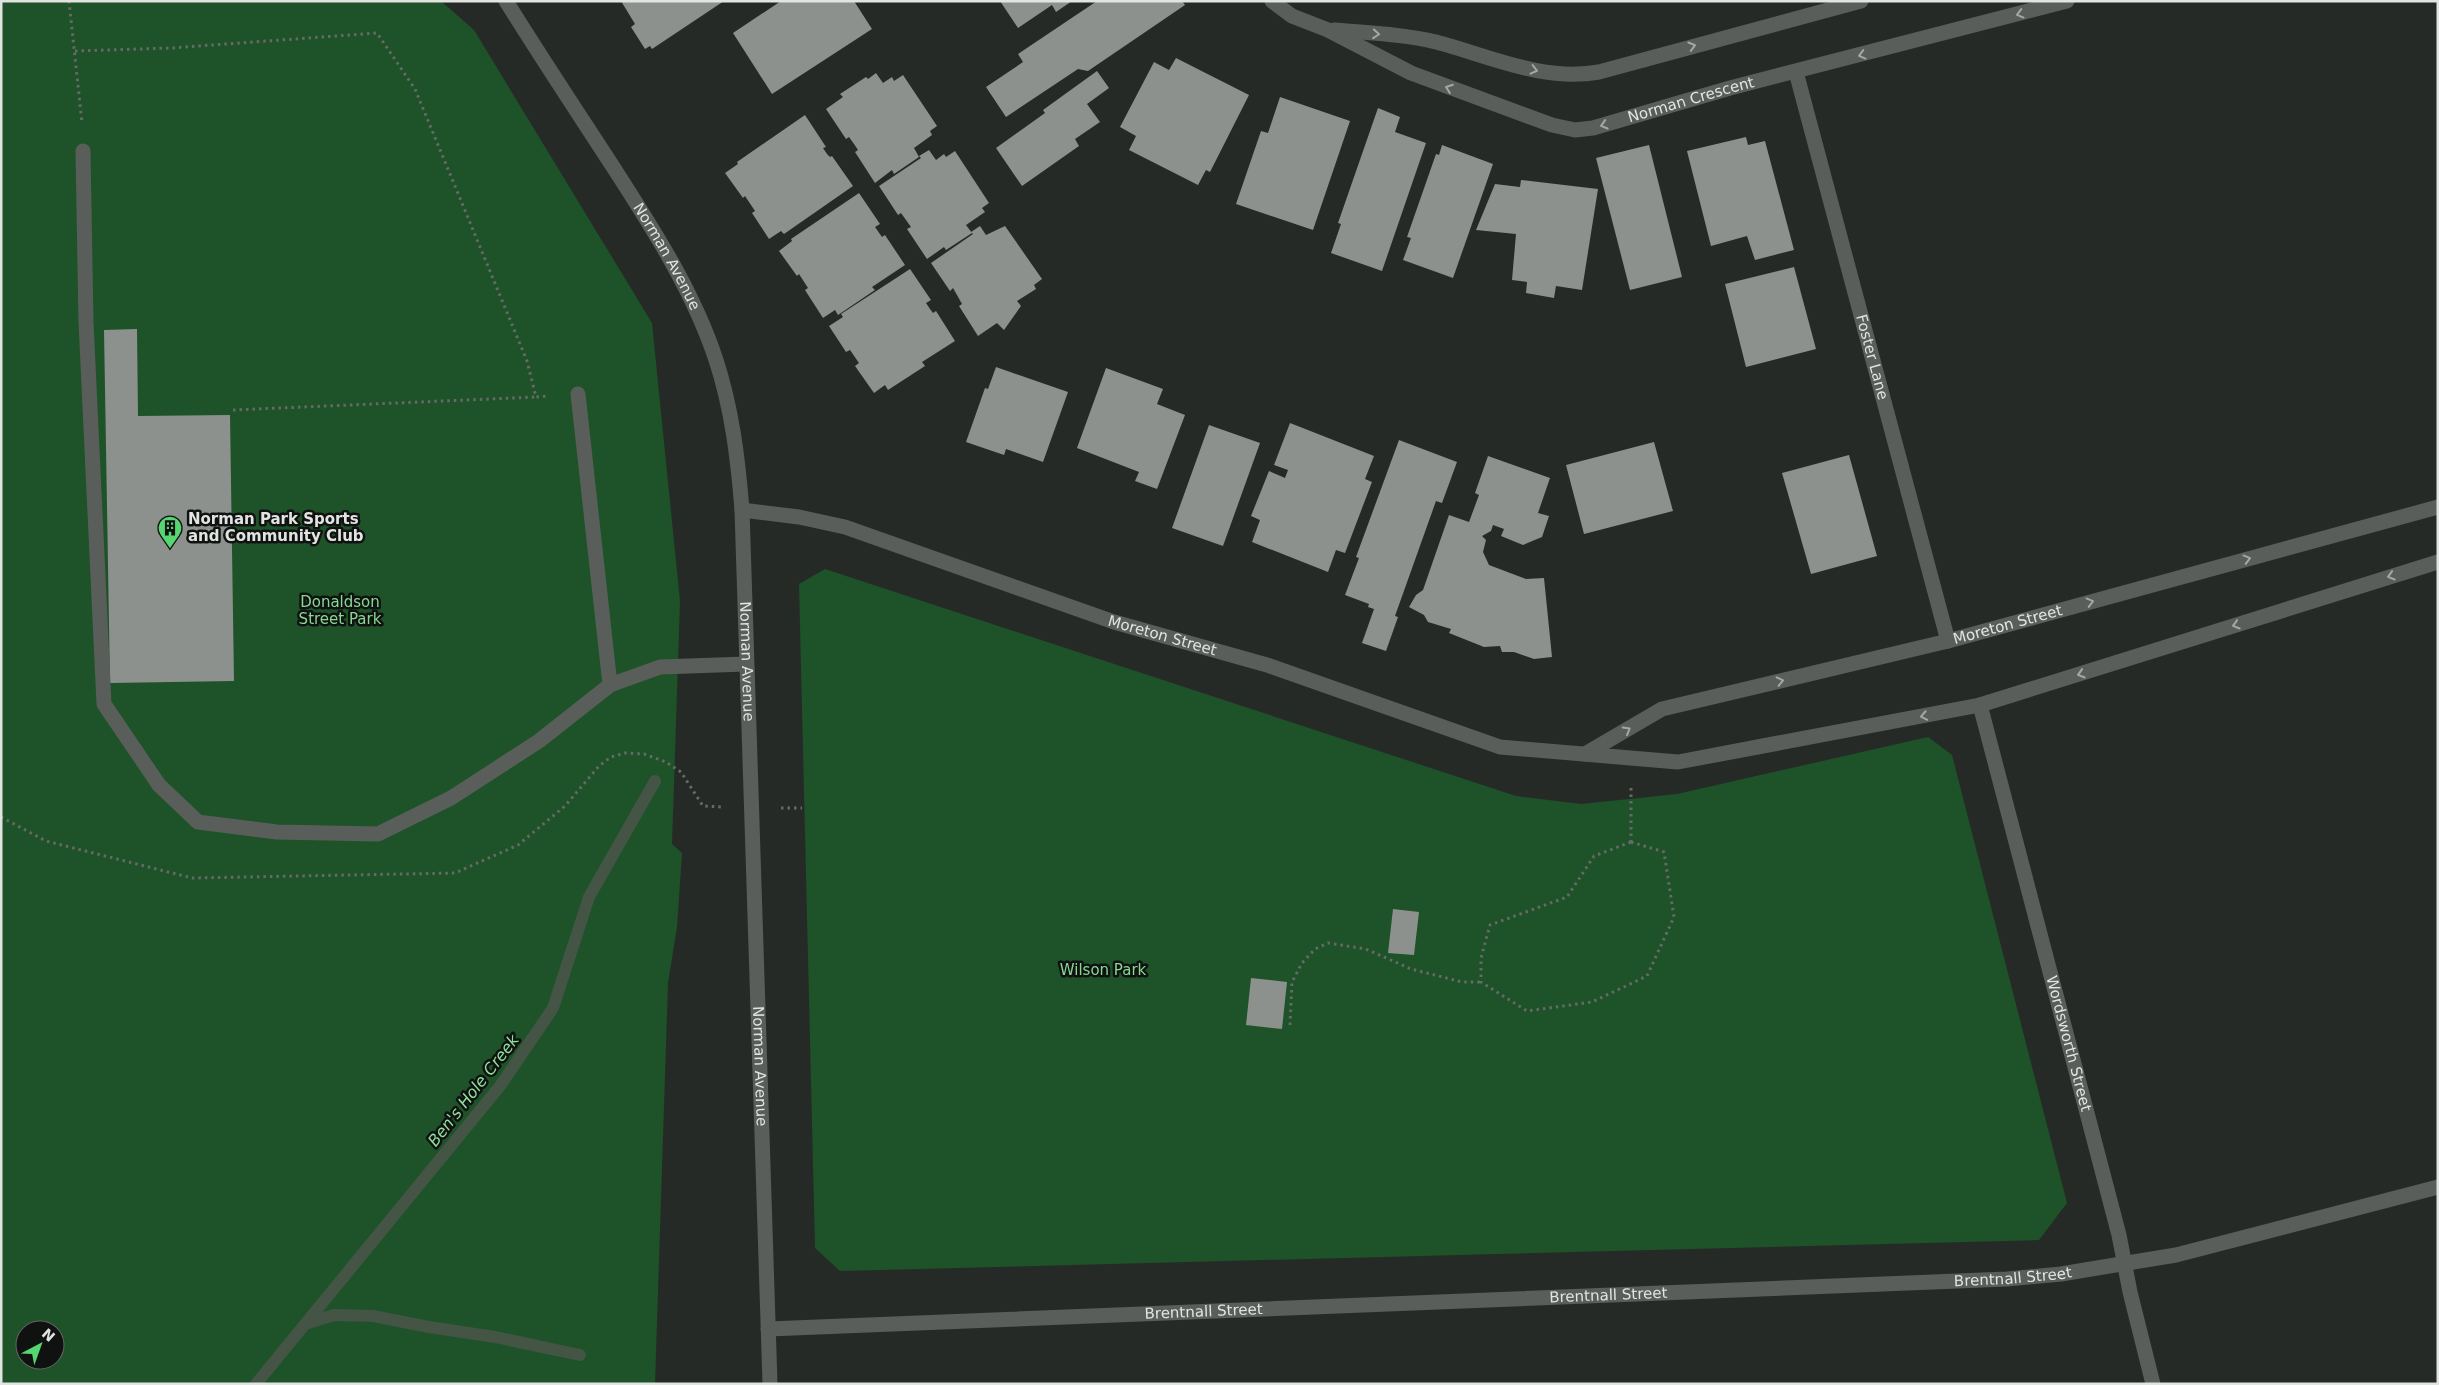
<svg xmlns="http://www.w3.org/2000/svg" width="2439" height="1385" font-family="'DejaVu Sans',sans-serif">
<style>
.green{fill:#1e5229;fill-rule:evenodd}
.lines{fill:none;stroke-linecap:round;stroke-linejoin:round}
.stream{stroke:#445445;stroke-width:12}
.building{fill:#8c918d}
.path{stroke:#666a67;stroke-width:3;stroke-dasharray:2.5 4;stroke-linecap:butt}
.service{stroke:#5a5e5a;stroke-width:15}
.minor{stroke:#5a5e5a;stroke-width:15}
.tertiary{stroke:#5a5e5a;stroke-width:15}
.oneway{stroke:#a4a8a4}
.labels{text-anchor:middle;stroke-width:5;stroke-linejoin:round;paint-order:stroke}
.street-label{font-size:15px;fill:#e1e4e1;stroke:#101211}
.poi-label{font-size:15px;font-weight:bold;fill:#e1e4e1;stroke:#101211;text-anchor:start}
.park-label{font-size:15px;fill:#86d892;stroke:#101211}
.water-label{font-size:16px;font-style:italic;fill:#8fe29b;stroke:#101211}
</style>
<rect width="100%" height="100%" fill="#262a27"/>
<path class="green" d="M1 1H441L474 30 652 323 680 601 672 844 682 853 677 927 668 983 655 1384H1ZM25 1330H55V1360H25Z
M825 569 1516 796 1581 804 1677 794 1928 737 1952 755 2067 1203 2039 1240 840 1271 815 1248 799 584Z"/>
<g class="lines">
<path class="stream" d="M305 1324 334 1315 373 1316 429 1327 495 1337 580 1355
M256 1384 500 1086 553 1008 589 897 655 781"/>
</g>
<path class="building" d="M621 1H724L652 49 650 46 645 49 631 27 635 24Z
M781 1H854L872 29 772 94 733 33Z
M1000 1H1072L1056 12 1052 5 1018 28Z
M1097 1H1182L1185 5 1088 71 1078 69 1006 117 986 87 1023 62 1018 54Z
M1176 58 1249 95 1210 172 1206 170 1198 185 1129 150 1136 136 1120 127 1154 62 1169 70Z
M1097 71 1109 88 1087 104 1100 122 1075 139 1079 146 1022 186 996 148 1045 113 1043 110Z
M876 73 883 83 892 77 894 81 903 75 937 126 930 131 932 135 914 148 919 157 894 174 892 170 875 183 855 152 858 150 854 144 849 137 846 139 826 109 843 97 840 94 866 77 868 79Z
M1280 97 1350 121 1313 230 1236 204 1261 131 1268 133Z
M1378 108 1400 117 1395 132 1426 143 1382 271 1331 253 1341 224 1338 223Z
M805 115 826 147 823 148 827 154 830 157 832 156 853 186 784 234 781 231 769 239 752 213 755 211 745 196 743 198 725 173 738 164 737 162Z
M1746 137 1748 145 1765 141 1794 250 1755 260 1747 236 1711 246 1687 151Z
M1442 145 1493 164 1453 278 1403 260 1411 238 1407 237 1436 154 1439 155Z
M1649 145 1682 277 1630 290 1596 158Z
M929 150 936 160 944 154 946 157 955 151 989 203 982 208 985 212 966 225 972 233 946 250 944 247 927 259 907 229 911 227 901 213 898 215 879 186 921 158 919 156Z
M1521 180 1598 189 1582 290 1556 286 1554 298 1526 293 1527 282 1512 280 1516 234 1476 230 1495 184 1520 187Z
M859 193 880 224 875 227 882 237 885 235 905 265 872 287 875 290 838 315 835 310 823 318 805 290 808 288 799 274 797 276 779 251 792 241 791 239Z
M980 226 986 235 1005 226 1042 279 1034 285 1036 289 1017 301 1021 306 1004 330 997 323 978 336 959 306 962 304 957 295 953 288 950 291 931 263 973 234 971 232Z
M1794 267 1816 349 1746 367 1725 284Z
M910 269 931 300 926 303 930 309 933 313 936 311 955 341 922 362 925 366 888 390 885 385 874 393 855 366 859 363 850 350 846 352 829 326 843 317 841 314Z
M137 329 138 416 230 415 234 681 110 683 104 330Z
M996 367 1068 392 1043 462 1006 449 1004 455 966 442 985 388 988 389Z
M1106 368 1163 389 1157 404 1185 415 1157 489 1135 481 1139 472 1077 448Z
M1290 423 1374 456 1365 479 1372 482 1345 553 1336 550 1328 572 1252 542 1260 520 1251 516 1269 471 1285 478 1288 470 1274 465Z
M1209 425 1260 443 1223 546 1172 528Z
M1399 440 1457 462 1442 503 1436 501 1395 616 1398 617 1386 651 1362 643 1374 609 1368 607 1369 604 1345 595 1359 558 1356 557Z
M1654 442 1673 511 1584 534 1566 465Z
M1849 455 1877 556 1811 574 1782 473Z
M1488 456 1550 478 1538 513 1549 516 1542 537 1523 545 1501 536 1504 529 1493 525 1491 531 1482 536 1486 540 1483 552 1489 565 1526 579 1544 578 1552 657 1534 659 1514 652H1502L1500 646 1484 647 1449 633 1451 629 1428 622 1424 615 1409 607 1416 595 1423 590 1449 515 1469 522 1479 495 1475 493Z
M1393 909 1419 912 1414 955 1388 953Z
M1251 978 1287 982 1282 1029 1246 1025Z"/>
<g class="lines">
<path class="path" d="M69 1 82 123
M75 51 171 48 377 33 415 89 527 361 536 397 547 396
M233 410 536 397
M1631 788V842
M781 808H802
M1 817 46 841 192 878 455 873 518 845 565 806 599 766 611 757 625 753 644 754 666 762 681 772 703 806 722 807
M1631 842 1664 852 1674 917 1647 976 1592 1002 1527 1011 1481 982V958L1490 925 1567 897 1594 856Z
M1290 1025 1292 982 1302 963 1315 949 1328 943 1366 949 1411 969 1462 982H1481"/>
<path class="service" d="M83 151 86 322 104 704 159 785 198 822 277 832 378 834 451 798 539 741 610 685 660 667 746 664
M578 394 610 685"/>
<g class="minor">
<path id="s1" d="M1272 1 1292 16 1328 30 1411 73 1552 125 1575 130 1593 128 1730 88 2067 1"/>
<path d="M1334 30C1368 33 1403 34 1436 42 1490 56 1542 82 1599 72L1861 1"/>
<path id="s2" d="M1796 72 1948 641"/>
<path id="s3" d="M742 510 799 517 845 527 1114 622 1267 665 1500 747 1678 762 1980 705 2438 562"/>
<path id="s4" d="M1980 705 2119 1235 2130 1292 2153 1384"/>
<path id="s5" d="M1585 754 1662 709 1948 641 2438 507"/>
<path id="s6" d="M768 1329 2007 1279 2061 1274 2176 1255 2438 1187"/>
</g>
<path class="tertiary" id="s7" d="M506 1C542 59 580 116 617 173 655 232 694 293 716 360 732 409 738 459 742 510L770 1384"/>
</g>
<defs><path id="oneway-chevron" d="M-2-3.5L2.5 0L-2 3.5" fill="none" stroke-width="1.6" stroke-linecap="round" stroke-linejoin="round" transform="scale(1.25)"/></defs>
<g class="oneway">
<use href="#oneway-chevron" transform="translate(2020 14) rotate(165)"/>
<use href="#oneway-chevron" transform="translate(1376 34) rotate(5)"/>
<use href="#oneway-chevron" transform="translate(1692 46) rotate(-16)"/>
<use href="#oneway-chevron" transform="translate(1862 55) rotate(165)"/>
<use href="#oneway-chevron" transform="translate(1534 70) rotate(14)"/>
<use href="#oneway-chevron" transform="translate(1449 88) rotate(-160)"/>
<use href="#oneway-chevron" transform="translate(1604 125) rotate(164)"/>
<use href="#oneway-chevron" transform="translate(2247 559) rotate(-15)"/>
<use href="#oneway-chevron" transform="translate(2391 576) rotate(163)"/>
<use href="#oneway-chevron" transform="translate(2090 602) rotate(-15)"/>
<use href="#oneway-chevron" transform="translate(2236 625) rotate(163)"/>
<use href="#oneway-chevron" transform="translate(2081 674) rotate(163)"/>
<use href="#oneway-chevron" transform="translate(1780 681) rotate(-13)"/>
<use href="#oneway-chevron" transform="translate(1924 716) rotate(169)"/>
<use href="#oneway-chevron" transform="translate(1627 730) rotate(-30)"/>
</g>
<defs>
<symbol id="building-pin" viewBox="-11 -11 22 30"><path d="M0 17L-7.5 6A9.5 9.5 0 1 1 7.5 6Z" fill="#55d671" stroke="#101211"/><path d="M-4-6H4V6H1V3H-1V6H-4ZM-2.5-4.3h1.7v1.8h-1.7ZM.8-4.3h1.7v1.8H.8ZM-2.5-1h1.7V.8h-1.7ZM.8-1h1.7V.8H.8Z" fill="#111"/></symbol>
</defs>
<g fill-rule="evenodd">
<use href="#building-pin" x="156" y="514" width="28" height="38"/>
</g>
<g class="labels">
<g class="street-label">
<text dy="5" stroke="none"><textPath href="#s1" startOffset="451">Norman Crescent</textPath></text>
<text dy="5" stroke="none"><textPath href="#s7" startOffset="302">Norman Avenue</textPath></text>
<text dy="5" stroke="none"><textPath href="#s2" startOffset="295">Foster Lane</textPath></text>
<text dy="5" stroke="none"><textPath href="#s5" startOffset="445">Moreton Street</textPath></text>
<text dy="5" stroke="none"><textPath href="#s3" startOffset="440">Moreton Street</textPath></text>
<text dy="5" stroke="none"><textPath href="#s7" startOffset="721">Norman Avenue</textPath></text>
<text dy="5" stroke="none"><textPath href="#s4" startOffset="350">Wordsworth Street</textPath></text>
<text dy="5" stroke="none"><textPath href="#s7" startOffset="1126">Norman Avenue</textPath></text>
<text dy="5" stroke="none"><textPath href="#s6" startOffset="1246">Brentnall Street</textPath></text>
<text dy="5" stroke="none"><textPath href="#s6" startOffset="841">Brentnall Street</textPath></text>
<text dy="5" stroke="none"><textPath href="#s6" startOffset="436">Brentnall Street</textPath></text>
</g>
<g class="poi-label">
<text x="188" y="524">Norman Park Sports<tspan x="188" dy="17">and Community Club</tspan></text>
</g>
<g class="park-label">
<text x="340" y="607">Donaldson<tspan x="340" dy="17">Street Park</tspan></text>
<text x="1103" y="975">Wilson Park</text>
</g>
<g class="water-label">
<text transform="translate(473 1090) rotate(-52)" y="6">Ben's Hole Creek</text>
</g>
</g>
<rect width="2439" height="1385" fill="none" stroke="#e1e4e1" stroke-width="5"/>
<g transform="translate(40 1345) rotate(41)"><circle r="24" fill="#101211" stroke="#646664"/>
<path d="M0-4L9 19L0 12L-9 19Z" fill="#55d671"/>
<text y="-8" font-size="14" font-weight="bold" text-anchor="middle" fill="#e1e4e1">N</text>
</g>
</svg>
